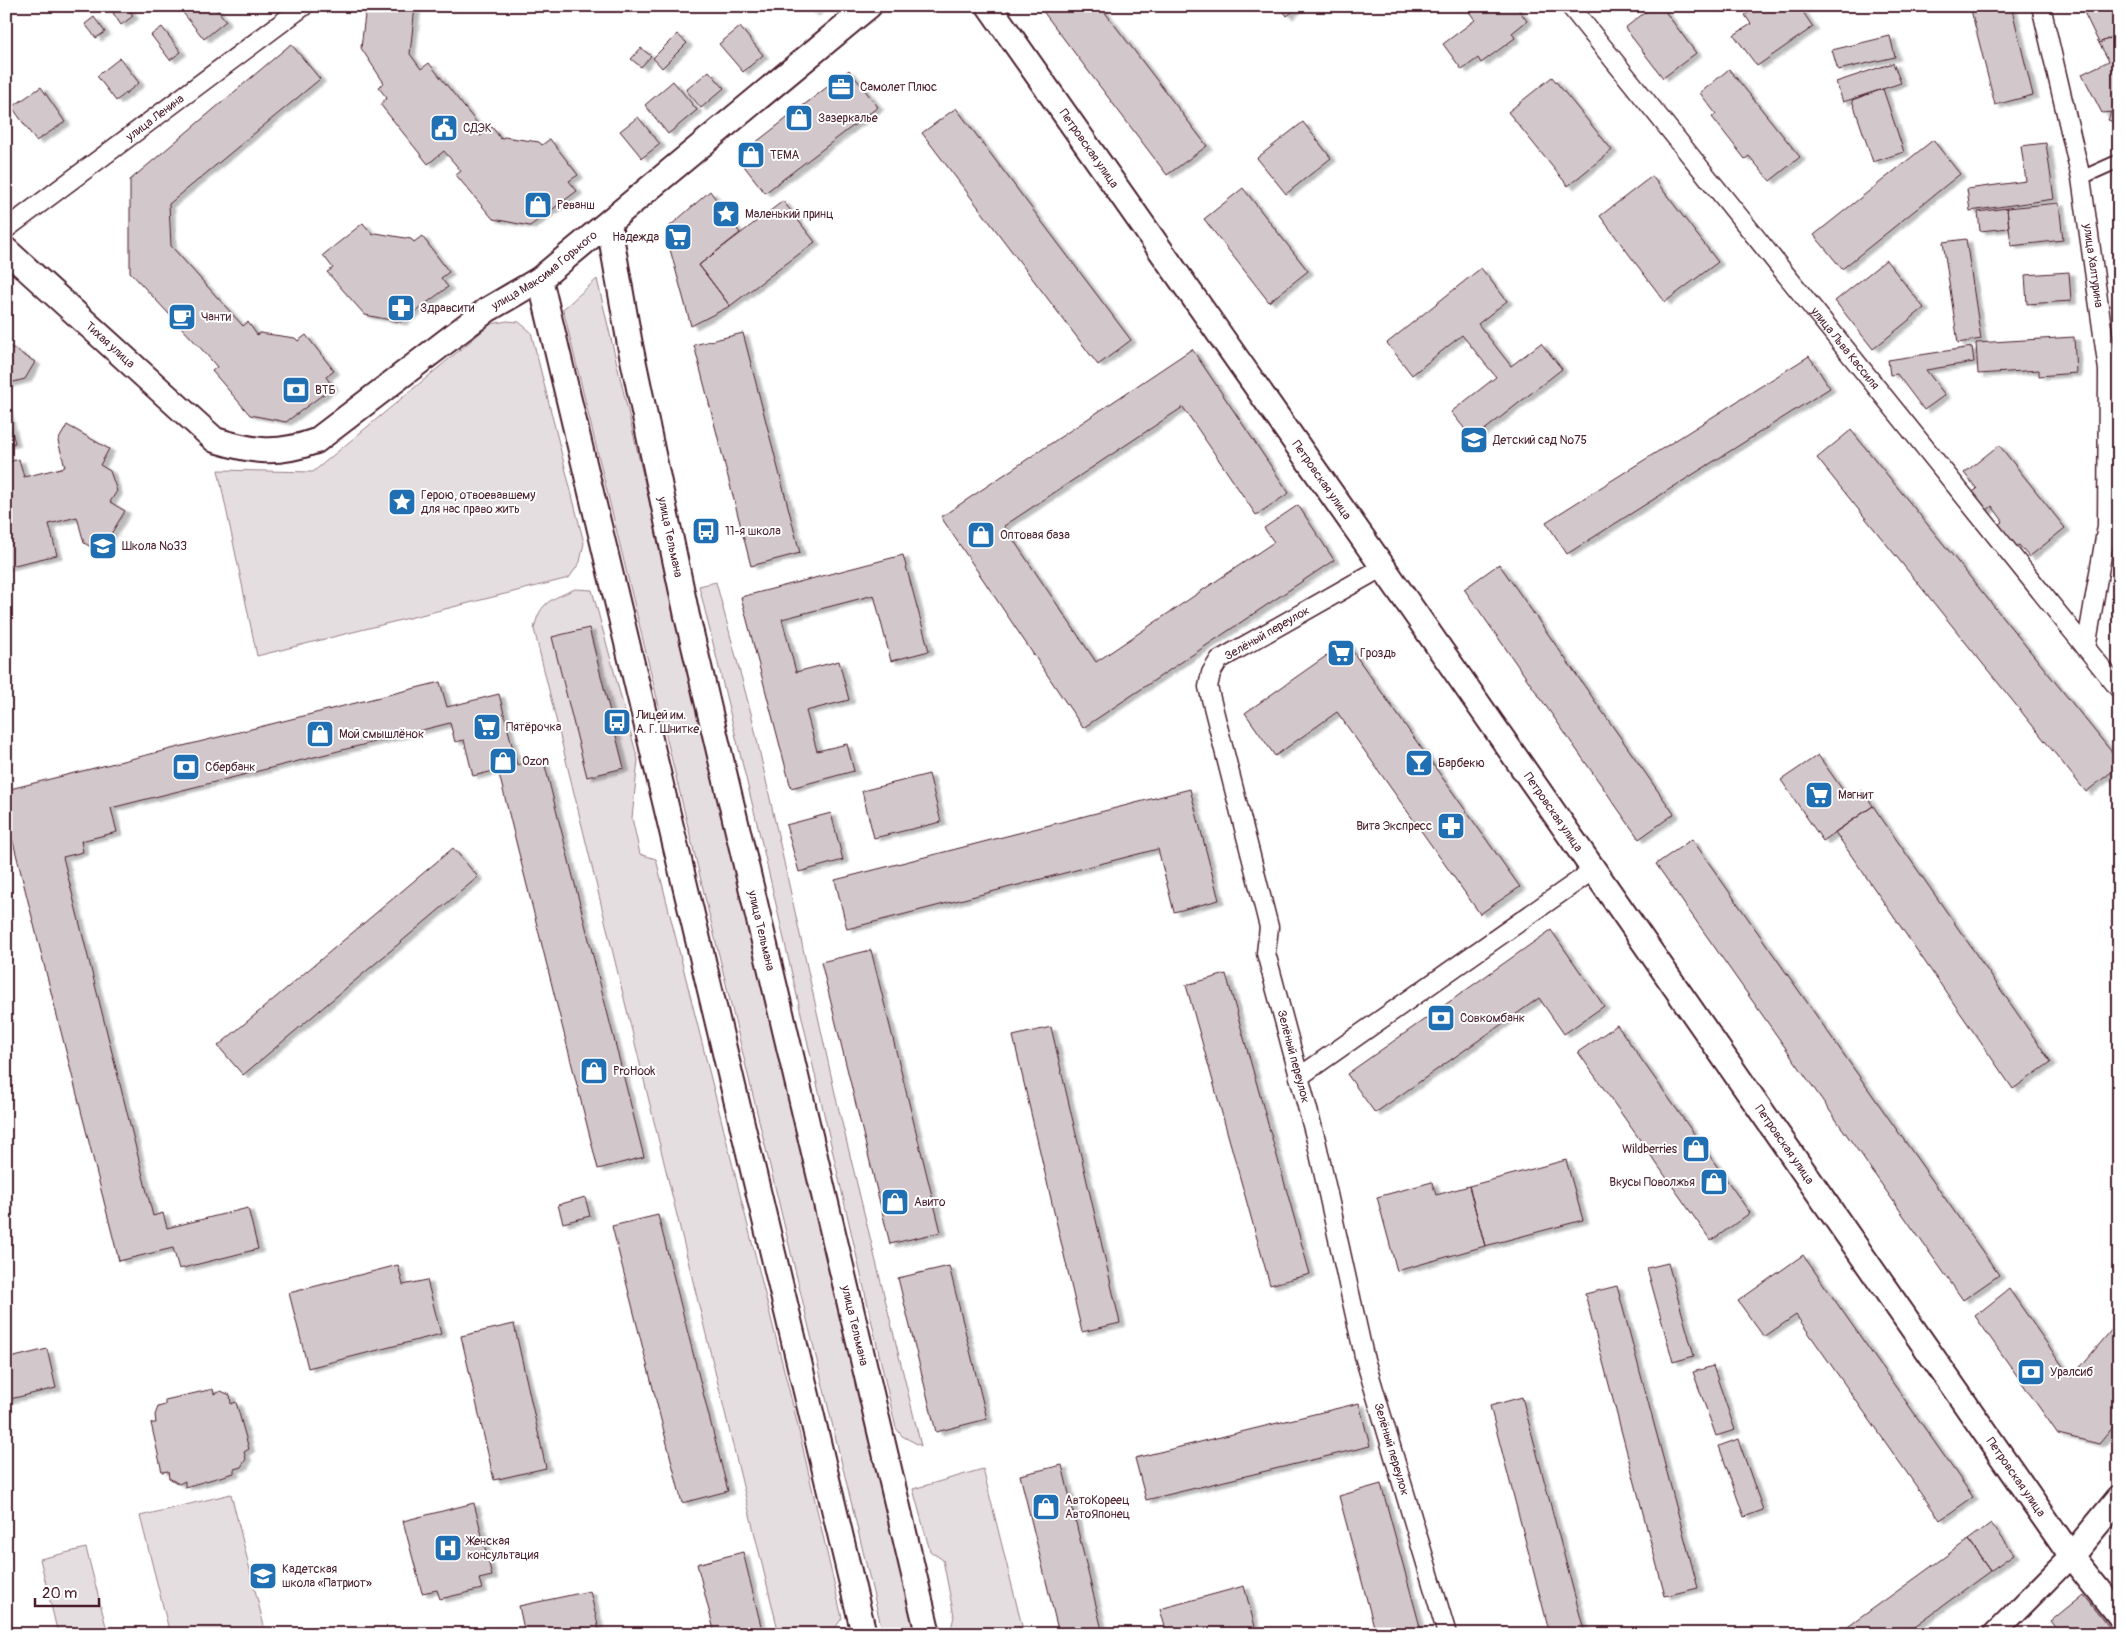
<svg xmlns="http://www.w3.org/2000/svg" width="2125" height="1640" font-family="Pangolin,sans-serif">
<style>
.green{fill:#e5dee0;stroke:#987e86}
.building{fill:#d2c7cb;stroke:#4a1f2b;filter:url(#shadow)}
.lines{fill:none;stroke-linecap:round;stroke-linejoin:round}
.pedestrian-casing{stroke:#4a1f2b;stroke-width:16}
.minor-casing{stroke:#4a1f2b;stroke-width:21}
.tertiary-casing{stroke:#4a1f2b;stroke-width:25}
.secondary-casing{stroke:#4a1f2b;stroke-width:28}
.pedestrian{stroke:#fff;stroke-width:12}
.minor{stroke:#fff;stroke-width:18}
.tertiary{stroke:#fff;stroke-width:21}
.secondary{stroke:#fff;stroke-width:24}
.labels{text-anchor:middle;stroke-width:4;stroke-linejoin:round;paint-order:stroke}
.poi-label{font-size:12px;fill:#4a1f2b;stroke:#fff;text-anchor:start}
.street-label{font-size:12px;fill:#4a1f2b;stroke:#fff}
</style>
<defs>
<filter id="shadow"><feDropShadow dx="5.5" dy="3" stdDeviation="1" flood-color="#0004"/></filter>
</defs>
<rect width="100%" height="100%" fill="#fff"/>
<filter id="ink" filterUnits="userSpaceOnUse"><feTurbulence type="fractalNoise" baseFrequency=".02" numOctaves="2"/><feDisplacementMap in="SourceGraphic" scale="10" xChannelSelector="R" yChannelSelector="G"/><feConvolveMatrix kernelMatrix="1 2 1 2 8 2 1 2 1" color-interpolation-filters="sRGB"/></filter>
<g filter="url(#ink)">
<path class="green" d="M597 279 915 1634H883L563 309Z
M507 321 519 322 531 332 584 543 580 562 569 578 257 656 218 470 313 472 491 324Z
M716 582 752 717 836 1098 921 1446 902 1436 896 1428 764 852 699 586Z
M575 589 592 590 638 760 632 818 640 854 656 859 795 1414 842 1618 831 1634H779L534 629C540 601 551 600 575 589Z
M983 1469 1024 1634H950L954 1616 943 1560 930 1551 913 1489Z
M231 1494 266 1634H170L140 1516Z
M86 1548 108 1634H58L40 1559Z"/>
<path class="building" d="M123 6H127L133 16 121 25 113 13Z
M184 6H214L226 21 204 39 180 9Z
M366 6H415L410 54 421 69 429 63 477 123 472 126 480 136 492 127 501 139 504 137 539 142 542 145 550 139 578 175 569 181 577 191 530 226 493 219 456 175 461 171 444 151 428 164 380 104 387 98 378 87 384 83 361 48Z
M807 6H822L813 13Z
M1039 6H1100L1207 146 1167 175Z
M1279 6H1300L1287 16Z
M1465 6H1516L1527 21 1512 33 1515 38 1481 63 1478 58 1462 70 1443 44 1475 20Z
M1653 6H1661L1696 53 1663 78 1625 28Z
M1758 6H1799L1813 27 1757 66 1734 35 1751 24 1745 15Z
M1970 6H2011L2033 95 1995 105Z
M2081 6H2119V34L2099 43Z
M94 17 105 32 96 38 85 24Z
M162 27 181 52 170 60 151 35Z
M740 27 763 55 743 72 719 44Z
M677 34 687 43 662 68 653 58Z
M2119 34V124L2108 120 2111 112 2102 113 2082 74 2109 61 2099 43Z
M1890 36 1895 57 1838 70 1832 50Z
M291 44 320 79 169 204 171 246 243 326 248 322 257 335 260 333 295 338 298 341 306 335 334 371 326 377 333 387 286 422 250 415 212 371 217 367 206 354 130 272V180Z
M641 48 651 56 641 67 631 59Z
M120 58 139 83 116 101 97 76Z
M1893 63 1901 83 1843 102 1836 82Z
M1729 69 1800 157 1770 181 1749 156 1745 159 1712 117 1716 114 1700 93Z
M849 70 878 107 765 193 737 157Z
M709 71 724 88 701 108 686 90Z
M1552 77 1612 150 1568 186 1508 112Z
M673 81 697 110 668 134 645 105Z
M41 87 65 122 36 141 12 107Z
M1883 89 1904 152 1873 162 1852 100Z
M956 108 1131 340 1098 365 922 133Z
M638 117 660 144 642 158 620 131Z
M1303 122 1331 158 1286 194 1257 158Z
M1933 140 1960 174 1842 269 1814 235Z
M2046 143 2054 199 1970 211 1967 189 2026 181 2021 146Z
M1652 176 1718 262 1665 302 1600 216Z
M1243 188 1308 271 1269 302 1204 219Z
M710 191 740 233 699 265 730 306 691 326 668 242 670 226Z
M783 201 815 242 730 306 699 265Z
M2059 203 2063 240 2011 246 2007 208Z
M2007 208 2009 228 1980 231 1978 212Z
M363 223 373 235 376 233 411 239 414 242 422 236 449 272 441 278 448 287 401 322 365 315 327 272 333 268 323 255Z
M1966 239 1981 339 1958 343 1943 242Z
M1886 260 1924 308 1873 349 1835 301Z
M1481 268 1507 301 1478 324 1511 366 1541 343 1562 369 1473 439 1451 412 1496 377 1462 335 1412 375 1387 343Z
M2069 272 2071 301 2027 304 2025 275Z
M743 333 800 553 751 566 694 345Z
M2074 337 2076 373 2039 376V370L1978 374 1976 343Z
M6 344 35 362 25 379 6 384Z
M1972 347 1974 362 1926 370 1945 395 1924 410 1897 374 1890 375 1888 360Z
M1192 349 1289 493 1256 515 1183 407 1004 526 1096 662 1274 542 1264 528 1298 505 1334 560 1083 728 941 517Z
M1809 356 1830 388 1567 554 1546 522Z
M6 409 15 443 6 445Z
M67 425 109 449 100 465 110 471 117 491 110 502 125 511 100 552 84 543 77 517 49 524 57 555 6 567V452L9 462 19 459 24 477 65 467 58 441Z
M1851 430 2119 761V766L2086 792 1817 458Z
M1999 445 2065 528 2029 557 2019 545 2015 548 1997 526 2003 521 1992 506 1985 512 1971 493 1977 489 1964 473Z
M903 555 929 651 891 661 874 595 782 619 796 672 839 661 849 700 806 711 817 751 847 744 854 771 791 788 741 597Z
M1499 564 1674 814 1639 839 1464 589Z
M589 628 624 768 587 777 552 637Z
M1346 642 1520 887 1480 914 1337 712 1275 756 1245 713Z
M440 682 447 707 499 694 517 765 543 758 644 1157 598 1169 498 770 473 776 464 740 455 742 450 723 111 808 117 832 81 841 83 852 63 857 153 1216 163 1213 167 1228 248 1208 258 1249 179 1269 173 1248 119 1261 6 814V790Z
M1818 755 1849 799 1862 790 1873 806 1823 841 1781 780Z
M929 774 941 822 874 838 862 791Z
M1190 789 1219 900 1174 912 1158 849 847 929 835 880Z
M1873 806 2051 1062 2013 1089 1835 832Z
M831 813 843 860 799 872 786 825Z
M1692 839 1999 1275 1963 1300 1656 864Z
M453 848 478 877 243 1075 218 1046Z
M1551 930 1604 1006 1564 1034 1539 998 1375 1113 1347 1074Z
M871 950 941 1232 890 1244 821 962Z
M1226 974 1310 1274 1270 1285 1186 985Z
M1617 1025 1750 1213 1711 1241 1578 1052Z
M1051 1027 1120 1323 1082 1332 1013 1036Z
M1566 1160 1583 1220 1485 1246 1469 1186Z
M1432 1182 1436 1195 1469 1186 1485 1246 1397 1271 1377 1197Z
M585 1197 590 1216 563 1223 558 1205Z
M658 1215 728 1491 682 1503 612 1226Z
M1803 1255 1973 1497 1940 1520 1796 1315 1764 1337 1738 1301Z
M1668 1263 1694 1356 1673 1362 1647 1268Z
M398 1265 403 1285 427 1280 441 1334 308 1368 289 1293Z
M949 1266 987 1419 936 1432 898 1278Z
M1617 1286 1698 1588 1665 1596 1585 1294Z
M2009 1289 2071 1378 2119 1321V1420L2099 1444 2058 1434 1975 1316Z
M514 1324 546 1468 494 1480 461 1336Z
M47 1349 56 1388 6 1400V1359Z
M1713 1366 1735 1430 1716 1436 1693 1372Z
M213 1389 214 1394 221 1391 230 1395 231 1404 236 1402 249 1449 244 1452 246 1459 241 1467 234 1469V1473L185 1487V1481L179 1484 169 1478 168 1471 162 1472 151 1423H156L155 1415 158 1407 165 1405V1400Z
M1522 1397 1585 1634H1550L1490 1406Z
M1359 1403 1370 1446 1146 1500 1135 1458Z
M1738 1439 1763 1510 1744 1517 1719 1446Z
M1062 1465 1103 1634H1059L1020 1475Z
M1381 1484 1422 1634H1376L1339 1496Z
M474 1503 492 1576 479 1579 482 1589 440 1599 437 1590 422 1593 403 1521Z
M1991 1523 2014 1554 1990 1571 1968 1540Z
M1968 1540 1990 1571 1904 1634H1838Z
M743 1552 763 1634H715L697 1564Z
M1244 1586 1257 1634H1234L1233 1630 1219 1634H1167L1160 1609Z
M590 1591 600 1634H525L519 1606Z
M2083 1595 2109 1628 2102 1634H2061L2051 1621Z"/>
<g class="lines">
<defs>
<path id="pedestrian" d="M2081 178 2119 161"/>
<g id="minor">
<path id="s1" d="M1570 6 2119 689"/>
<path id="s2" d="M2041 6 2081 178 2108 370 2107 526 2086 648"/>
<path id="s3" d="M6 229 304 6"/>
<path id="s4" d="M1383 567 1219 660 1211 673 1208 687 1269 927 1266 953 1316 1140 1364 1356 1447 1634"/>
<path d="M1299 1077 1592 871"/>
</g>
<path id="tertiary" d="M1994 1634 2071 1556"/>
<g id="secondary">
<path id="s5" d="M989 6 1383 567 2071 1556 2119 1616"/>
<path id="s6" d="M609 225 630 345 687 616 928 1634"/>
<path id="s7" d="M6 250 215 440C254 452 277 455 316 441L487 310 540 279 869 6"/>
<path d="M540 279 864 1634"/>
<path d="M2071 1556 2119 1498"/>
</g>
</defs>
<use href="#pedestrian" class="pedestrian-casing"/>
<use href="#minor" class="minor-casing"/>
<use href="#tertiary" class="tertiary-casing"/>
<use href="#secondary" class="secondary-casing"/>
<use href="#pedestrian" class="pedestrian"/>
<use href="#minor" class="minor"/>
<use href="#tertiary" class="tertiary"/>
<use href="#secondary" class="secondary"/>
</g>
</g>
<defs>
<symbol id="office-square" viewBox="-11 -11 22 22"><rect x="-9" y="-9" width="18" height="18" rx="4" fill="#1f6fb2" stroke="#fff"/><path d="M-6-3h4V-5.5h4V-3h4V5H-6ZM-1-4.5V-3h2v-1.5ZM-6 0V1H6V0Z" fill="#fff"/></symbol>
<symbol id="shop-square" viewBox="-11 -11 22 22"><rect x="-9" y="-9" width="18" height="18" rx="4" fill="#1f6fb2" stroke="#fff"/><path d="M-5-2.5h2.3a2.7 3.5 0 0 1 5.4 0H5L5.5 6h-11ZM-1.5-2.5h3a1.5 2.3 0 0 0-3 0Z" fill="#fff"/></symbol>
<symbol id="civic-square" viewBox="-11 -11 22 22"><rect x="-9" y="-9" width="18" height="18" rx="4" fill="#1f6fb2" stroke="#fff"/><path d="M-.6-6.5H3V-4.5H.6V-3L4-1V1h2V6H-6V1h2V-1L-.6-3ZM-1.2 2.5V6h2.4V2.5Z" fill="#fff"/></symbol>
<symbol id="sight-square" viewBox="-11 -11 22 22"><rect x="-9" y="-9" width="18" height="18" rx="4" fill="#1f6fb2" stroke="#fff"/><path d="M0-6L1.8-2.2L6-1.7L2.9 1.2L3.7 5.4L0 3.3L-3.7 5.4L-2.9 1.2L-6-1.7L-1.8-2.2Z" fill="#fff"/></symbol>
<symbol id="supermarket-square" viewBox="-11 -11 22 22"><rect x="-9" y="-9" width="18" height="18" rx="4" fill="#1f6fb2" stroke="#fff"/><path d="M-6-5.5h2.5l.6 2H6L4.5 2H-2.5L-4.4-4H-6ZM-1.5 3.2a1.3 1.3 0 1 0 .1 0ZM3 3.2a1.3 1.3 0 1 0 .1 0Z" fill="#fff"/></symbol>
<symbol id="pharmacy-square" viewBox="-11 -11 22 22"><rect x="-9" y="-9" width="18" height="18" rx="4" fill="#1f6fb2" stroke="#fff"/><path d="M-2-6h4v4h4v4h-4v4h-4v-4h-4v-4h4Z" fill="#fff"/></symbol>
<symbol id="cafe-square" viewBox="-11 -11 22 22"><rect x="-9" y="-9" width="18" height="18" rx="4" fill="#1f6fb2" stroke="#fff"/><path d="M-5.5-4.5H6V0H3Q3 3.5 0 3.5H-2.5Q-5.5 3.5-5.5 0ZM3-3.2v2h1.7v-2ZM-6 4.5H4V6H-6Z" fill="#fff"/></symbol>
<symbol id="bank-square" viewBox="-11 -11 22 22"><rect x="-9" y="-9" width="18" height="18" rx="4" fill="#1f6fb2" stroke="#fff"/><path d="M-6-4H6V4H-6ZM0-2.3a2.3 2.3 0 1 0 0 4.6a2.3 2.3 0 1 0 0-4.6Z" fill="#fff"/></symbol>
<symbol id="school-square" viewBox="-11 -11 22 22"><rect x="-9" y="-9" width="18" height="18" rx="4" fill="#1f6fb2" stroke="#fff"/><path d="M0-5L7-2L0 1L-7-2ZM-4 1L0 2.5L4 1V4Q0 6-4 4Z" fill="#fff"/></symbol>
<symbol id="bus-square" viewBox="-11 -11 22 22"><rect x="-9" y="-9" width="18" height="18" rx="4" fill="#1f6fb2" stroke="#fff"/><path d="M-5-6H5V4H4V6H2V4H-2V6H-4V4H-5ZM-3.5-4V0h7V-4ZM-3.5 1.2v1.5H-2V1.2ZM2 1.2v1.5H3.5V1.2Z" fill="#fff"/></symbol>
<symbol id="bar-square" viewBox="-11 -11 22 22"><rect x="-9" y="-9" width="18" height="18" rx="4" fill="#1f6fb2" stroke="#fff"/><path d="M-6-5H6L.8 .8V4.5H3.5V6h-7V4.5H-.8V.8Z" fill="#fff"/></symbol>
<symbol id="hospital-square" viewBox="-11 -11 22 22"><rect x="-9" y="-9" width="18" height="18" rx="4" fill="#1f6fb2" stroke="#fff"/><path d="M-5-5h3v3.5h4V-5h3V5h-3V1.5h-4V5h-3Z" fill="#fff"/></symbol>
</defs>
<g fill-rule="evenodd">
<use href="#office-square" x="825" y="71" width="32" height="32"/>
<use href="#shop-square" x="783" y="102" width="32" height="32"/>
<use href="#civic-square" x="428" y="112" width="32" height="32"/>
<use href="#shop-square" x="735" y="139" width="32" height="32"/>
<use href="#shop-square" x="522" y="189" width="32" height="32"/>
<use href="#sight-square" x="710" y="198" width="32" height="32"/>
<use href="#supermarket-square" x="662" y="221" width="32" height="32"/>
<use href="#pharmacy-square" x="385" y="292" width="32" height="32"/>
<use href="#cafe-square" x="166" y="301" width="32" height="32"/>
<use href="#bank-square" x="280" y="374" width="32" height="32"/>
<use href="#school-square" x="1458" y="424" width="32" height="32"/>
<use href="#sight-square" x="386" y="486" width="32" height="32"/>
<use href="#bus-square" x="690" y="515" width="32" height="32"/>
<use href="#shop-square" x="965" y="519" width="32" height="32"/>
<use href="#school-square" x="87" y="530" width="32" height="32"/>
<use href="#supermarket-square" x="1325" y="637" width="32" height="32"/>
<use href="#bus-square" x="601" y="706" width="32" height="32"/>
<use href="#supermarket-square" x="471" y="711" width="32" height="32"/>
<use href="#shop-square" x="304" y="718" width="32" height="32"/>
<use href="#shop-square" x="487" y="745" width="32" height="32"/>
<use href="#bar-square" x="1403" y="747" width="32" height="32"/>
<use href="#bank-square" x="170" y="751" width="32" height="32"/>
<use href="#supermarket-square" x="1803" y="779" width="32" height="32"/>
<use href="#pharmacy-square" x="1435" y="810" width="32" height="32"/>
<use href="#bank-square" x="1425" y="1002" width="32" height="32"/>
<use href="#shop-square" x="578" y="1055" width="32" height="32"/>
<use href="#shop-square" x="1680" y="1133" width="32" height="32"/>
<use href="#shop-square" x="1698" y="1166" width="32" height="32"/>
<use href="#shop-square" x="879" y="1186" width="32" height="32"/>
<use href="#bank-square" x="2015" y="1356" width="32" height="32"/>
<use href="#shop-square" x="1030" y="1491" width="32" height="32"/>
<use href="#hospital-square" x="432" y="1532" width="32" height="32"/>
<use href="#school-square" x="247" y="1560" width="32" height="32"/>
</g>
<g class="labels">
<g class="poi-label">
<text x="860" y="91">Самолет Плюс</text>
<text x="818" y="122">Зазеркалье</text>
<text x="463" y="132">СДЭК</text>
<text x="770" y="159">ТЕМА</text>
<text x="557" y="209">Реванш</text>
<text x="745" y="218">Маленький принц</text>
<text x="659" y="241" text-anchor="end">Надежда</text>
<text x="420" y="312">Здравсити</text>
<text x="201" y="321">Чанти</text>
<text x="315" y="394">ВТБ</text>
<text x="1493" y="444">Детский сад №75</text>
<text x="421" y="499">Герою, отвоевавшему<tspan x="421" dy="14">для нас право жить</tspan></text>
<text x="725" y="535">11-я школа</text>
<text x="1000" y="539">Оптовая база</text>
<text x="122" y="550">Школа №33</text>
<text x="1360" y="657">Гроздь</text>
<text x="636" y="719">Лицей им.<tspan x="636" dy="14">А. Г. Шнитке</tspan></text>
<text x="506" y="731">Пятёрочка</text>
<text x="339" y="738">Мой смышлёнок</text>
<text x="522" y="765">Ozon</text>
<text x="1438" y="767">Барбекю</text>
<text x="205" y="771">Сбербанк</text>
<text x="1838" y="799">Магнит</text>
<text x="1432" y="830" text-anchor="end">Вита Экспресс</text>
<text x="1460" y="1022">Совкомбанк</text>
<text x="613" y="1075">ProHook</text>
<text x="1677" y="1153" text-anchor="end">Wildberries</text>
<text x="1695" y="1186" text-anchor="end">Вкусы Поволжья</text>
<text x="914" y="1206">Авито</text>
<text x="2050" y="1376">Уралсиб</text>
<text x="1065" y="1504">АвтоКореец<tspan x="1065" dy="14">АвтоЯпонец</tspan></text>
<text x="467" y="1545">Женская<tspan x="467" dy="14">консультация</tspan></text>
<text x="282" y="1573">Кадетская<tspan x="282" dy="14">школа «Патриот»</tspan></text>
</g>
<g class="street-label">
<text dy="4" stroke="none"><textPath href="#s3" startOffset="186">улица Ленина</textPath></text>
<text dy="4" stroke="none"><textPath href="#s5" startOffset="174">Петровская улица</textPath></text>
<text dy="4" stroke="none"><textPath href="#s2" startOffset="265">улица Халтурина</textPath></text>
<text dy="4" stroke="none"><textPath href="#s7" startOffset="671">улица Максима Горького</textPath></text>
<text dy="4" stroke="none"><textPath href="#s7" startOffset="141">Тихая улица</textPath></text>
<text dy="4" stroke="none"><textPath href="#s1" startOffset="439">улица Льва Кассиля</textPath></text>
<text dy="4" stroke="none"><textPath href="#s5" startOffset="579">Петровская улица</textPath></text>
<text dy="4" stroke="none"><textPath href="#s6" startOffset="318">улица Тельмана</textPath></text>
<text transform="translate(1267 633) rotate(-30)" y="4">Зелёный переулок</text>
<text dy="4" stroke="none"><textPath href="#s5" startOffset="984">Петровская улица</textPath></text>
<text dy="4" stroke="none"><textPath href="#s6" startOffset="722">улица Тельмана</textPath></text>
<text dy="4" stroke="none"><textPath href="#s4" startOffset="599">Зелёный переулок</textPath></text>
<text dy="4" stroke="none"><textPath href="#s5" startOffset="1389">Петровская улица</textPath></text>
<text dy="4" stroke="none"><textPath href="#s6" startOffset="1128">улица Тельмана</textPath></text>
<text dy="4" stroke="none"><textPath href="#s4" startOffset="1004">Зелёный переулок</textPath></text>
<text dy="4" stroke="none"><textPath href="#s5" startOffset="1794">Петровская улица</textPath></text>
</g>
</g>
<rect width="2125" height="1640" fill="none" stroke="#fff" stroke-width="25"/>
<rect x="12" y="12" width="2100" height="1615" fill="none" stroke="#4a1f2b" stroke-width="2" filter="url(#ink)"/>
<path d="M35 1598v8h64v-8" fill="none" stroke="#4a1f2b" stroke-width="2.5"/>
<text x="42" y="1598" font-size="15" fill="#4a1f2b" stroke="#ffffff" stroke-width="4" paint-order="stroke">20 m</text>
</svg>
